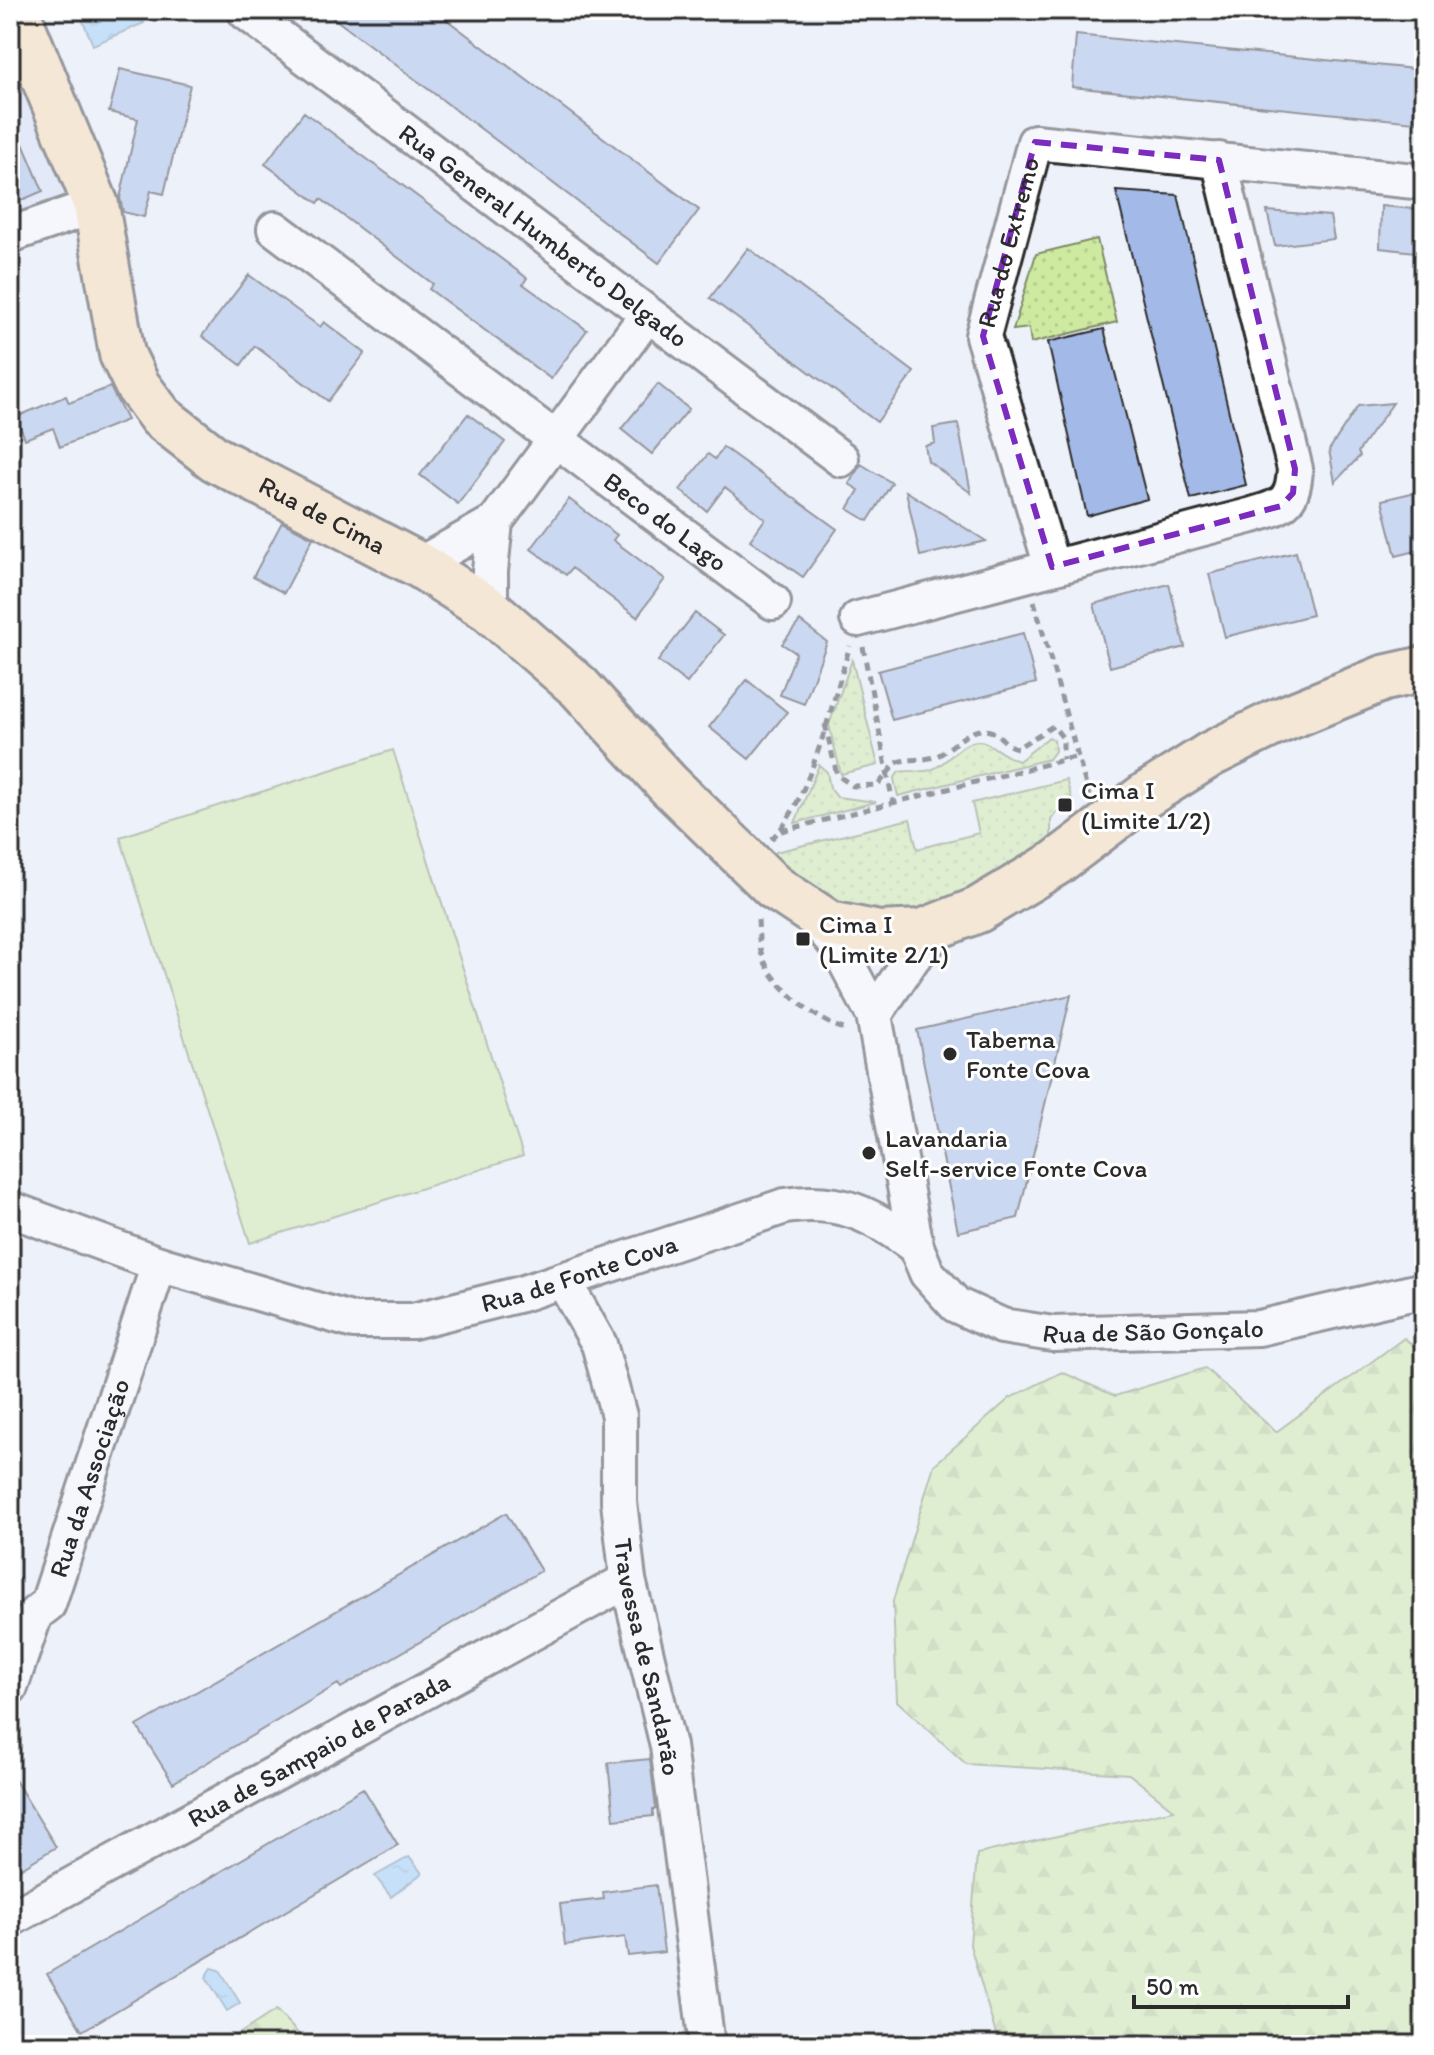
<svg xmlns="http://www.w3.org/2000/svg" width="1434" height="2055" font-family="Itim,sans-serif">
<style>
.built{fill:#d7e0f5}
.green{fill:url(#green-dots);stroke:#7c8a66;stroke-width:2}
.forest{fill:url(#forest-firs);stroke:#7c8a66;stroke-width:2}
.pitch{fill:#ceeaa0;stroke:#7c8a66;stroke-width:2}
.water{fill:url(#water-ripples);stroke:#6b8ca4;stroke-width:2}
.building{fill:#a3bae8;stroke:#2b2b2b;stroke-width:2}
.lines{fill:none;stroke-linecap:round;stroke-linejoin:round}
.minor-casing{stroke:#2b2b2b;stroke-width:40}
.major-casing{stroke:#2b2b2b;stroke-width:50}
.path{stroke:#2b2b2b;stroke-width:5;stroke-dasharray:8 6;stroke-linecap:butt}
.minor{stroke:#fff;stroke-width:34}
.major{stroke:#fedbac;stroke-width:44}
.marked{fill:none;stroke:#7b2cbf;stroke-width:6;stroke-dasharray:16 10;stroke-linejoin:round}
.poi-dot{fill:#2b2b2b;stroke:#fff;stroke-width:3}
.labels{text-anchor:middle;stroke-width:6;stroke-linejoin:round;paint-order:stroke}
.street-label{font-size:26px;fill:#2b2b2b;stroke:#fff}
.poi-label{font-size:26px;fill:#2b2b2b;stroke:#fff;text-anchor:start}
</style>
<defs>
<pattern id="green-dots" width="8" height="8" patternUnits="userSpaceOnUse" patternTransform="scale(2)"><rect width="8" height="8" fill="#ceeaa0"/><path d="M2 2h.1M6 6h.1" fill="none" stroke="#b1c98a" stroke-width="1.8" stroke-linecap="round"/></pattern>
<pattern id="forest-firs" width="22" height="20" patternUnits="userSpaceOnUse" patternTransform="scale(2)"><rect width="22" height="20" fill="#ceeaa0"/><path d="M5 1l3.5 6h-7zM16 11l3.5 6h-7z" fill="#b1c98a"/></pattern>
<pattern id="water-ripples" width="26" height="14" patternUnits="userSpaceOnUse" patternTransform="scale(2)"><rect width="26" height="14" fill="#96cdf5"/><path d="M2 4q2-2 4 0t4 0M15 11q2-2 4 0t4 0" fill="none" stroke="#81b0d2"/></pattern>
</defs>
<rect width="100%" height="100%" fill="#edf1fa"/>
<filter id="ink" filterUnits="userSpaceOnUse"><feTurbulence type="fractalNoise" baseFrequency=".0125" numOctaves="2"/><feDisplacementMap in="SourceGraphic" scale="16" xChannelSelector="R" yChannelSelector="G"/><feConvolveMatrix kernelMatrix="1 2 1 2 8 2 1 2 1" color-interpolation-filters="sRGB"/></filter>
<g filter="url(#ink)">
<path class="built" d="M24 62 69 188 60 203 10 225V69Z"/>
<path class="green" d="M1097 239 1117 322 1031 343 1029 328 1013 330 1036 254Z
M852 660 878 765 841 774 829 725Z
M1049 737 1054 740 1055 751 1049 759 898 796 894 779 899 772C909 770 921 773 931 770 948 764 962 739 980 741 991 742 1001 756 1019 761Z
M819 765 827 772 830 788 837 797 876 802 795 823Z
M1066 780 1074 806 1056 813 1051 820V840C992 882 896 940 823 901 804 891 786 873 769 860L776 852 910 819 917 849 979 833 972 803Z"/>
<path class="forest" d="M1404 1338 1424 1354V2045H999L970 1945 977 1854 1174 1810 1129 1774 966 1764 897 1701 893 1601 934 1465 1010 1398 1062 1372 1115 1396 1205 1368 1276 1432Z
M276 2010 309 2045H222Z"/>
<path class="pitch" d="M393 750 523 1156 250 1243 120 837Z"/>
<path class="water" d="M104 10H138L144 23 93 45 82 19Z
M409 1857 422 1873 391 1897 375 1876Z
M212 1968 220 1970 240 2003 227 2011 206 1977Z"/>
<path class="building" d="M323 10H434L699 210 659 263Z
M1076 35 1424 70V123L1072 87Z
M120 69 190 85 164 194 151 191 144 217 123 212 120 198 138 119 109 112Z
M304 112 527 278 523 284 587 330 551 379 429 289 433 284 321 199 318 203 265 164Z
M10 113 43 191 10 205Z
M1116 191 1178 195 1246 485 1191 499Z
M1381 206 1424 210V253L1380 248Z
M1267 211 1330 216 1334 239 1275 246Z
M748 248 914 372 877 422 710 298Z
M249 275 320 327 324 322 365 353 328 401 255 346 241 365 202 336Z
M1104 329 1147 499 1087 516 1048 342Z
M658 384 689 409 652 454 621 429Z
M110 387 127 420 60 447 53 428 25 439 16 417 66 396 69 403Z
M1393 403 1358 452 1360 456 1335 482 1329 450 1358 406Z
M468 414 505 442 458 504 420 475Z
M958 424 971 493 928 461 925 446 935 443 933 428Z
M723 447 837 529 803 577 750 540 765 519 725 487 707 511 680 490 708 454 715 459Z
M861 464 892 483 868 521 848 509 859 490 849 484Z
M1424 490V549L1396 556 1382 500Z
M906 491 986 541 920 556Z
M569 499 617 535 613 540 665 579 637 617 572 568 566 575 531 549Z
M282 522 313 538 284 593 253 577Z
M1296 552 1312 615 1225 637 1209 574Z
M1169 584 1185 647 1110 667 1094 604Z
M695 613 724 635 687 683 658 661Z
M800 621 827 642 804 704 780 695 796 653 782 644Z
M1023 633 1036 683 892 720 878 671Z
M747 680 787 712 749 759 709 727Z
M1071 995 1018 1218 958 1232 917 1030Z
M506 1513 541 1571 341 1688 338 1684 173 1783 137 1726Z
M650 1759 656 1809H653V1816L614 1820 608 1763Z
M10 1772 56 1847 10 1875Z
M363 1788 398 1845 82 2031 47 1974Z
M656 1885 664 1952 628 1956 625 1937 565 1945 560 1904 604 1899 603 1892Z"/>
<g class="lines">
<defs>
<g id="minor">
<path id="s1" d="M246 12 841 459"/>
<path id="s2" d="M275 229 773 602"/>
<path d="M10 235 96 205"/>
<path d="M419 565 495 522"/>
<path id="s3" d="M1052 567 983 336 1035 142 1424 182"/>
<path d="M490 610V571L495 522 647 315"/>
<path d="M858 619 1249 516C1281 506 1293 506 1295 469L1219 160"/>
<path d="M874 1015 913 957 946 922"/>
<path id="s4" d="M10 1209 159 1264 354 1321H413L521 1294 785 1206C840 1198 872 1214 916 1247L874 1015 837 945 810 914"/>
<path id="s5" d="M916 1247 927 1273 956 1305 1002 1326 1053 1334 1259 1328 1424 1290"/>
<path id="s6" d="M563 1280 599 1344 619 1416V1502L628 1580 668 1746 707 2045"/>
<path id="s7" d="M10 1687 35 1614 48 1604 159 1264"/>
<path id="s8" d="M10 1919 628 1580"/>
</g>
<g id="major">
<path id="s9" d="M16 10 96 205 122 354 137 385 161 417 215 459 419 565 490 610 579 687 668 784 774 887 830 924 879 934 922 932 978 910 1056 863 1146 795 1211 754 1274 723 1384 678 1424 669"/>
</g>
</defs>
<use href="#minor" class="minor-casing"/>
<use href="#major" class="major-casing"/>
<path class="path" d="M1034 601 1089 796
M863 647 893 803
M825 724 837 775 853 786 878 785 896 763C910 757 925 762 939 755 955 746 970 725 990 731 1001 734 1005 746 1017 748L1053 726 1063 738V760
M781 831 1079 756
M771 839C809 807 834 695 850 646
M758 920C759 932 758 946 763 958 774 986 819 1024 848 1030"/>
<use href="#minor" class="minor"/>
<use href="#major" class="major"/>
</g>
</g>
<path d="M0 0H1434V2055H0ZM1035 142 1219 160 1295 469 1293 493 1281 506 1052 567 983 336Z" fill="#edf1fa" fill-opacity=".55" fill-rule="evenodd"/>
<path class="marked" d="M1035 142 1219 160 1295 469 1293 493 1281 506 1052 567 983 336Z"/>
<g class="poi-dot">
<rect x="1057" y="797" width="16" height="16" rx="4"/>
<rect x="795" y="931" width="16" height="16" rx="4"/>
<circle cx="950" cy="1054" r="8"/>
<circle cx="869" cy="1153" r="8"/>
</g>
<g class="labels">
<g class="street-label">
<text dy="9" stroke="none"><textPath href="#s1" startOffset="372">Rua General Humberto Delgado</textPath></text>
<text dy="9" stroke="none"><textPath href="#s3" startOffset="338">Rua do Extremo</textPath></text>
<text dy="9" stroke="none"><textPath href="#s9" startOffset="626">Rua de Cima</textPath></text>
<text dy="9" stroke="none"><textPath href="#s2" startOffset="488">Beco do Lago</textPath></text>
<text dy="9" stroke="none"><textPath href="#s4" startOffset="594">Rua de Fonte Cova</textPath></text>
<text dy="9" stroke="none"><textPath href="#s5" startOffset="274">Rua de São Gonçalo</textPath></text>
<text dy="9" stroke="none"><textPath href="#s7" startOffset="226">Rua da Associação</textPath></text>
<text dy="9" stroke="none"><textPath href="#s6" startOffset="392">Travessa de Sandarão</textPath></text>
<text dy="9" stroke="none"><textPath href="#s8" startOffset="352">Rua de Sampaio de Parada</textPath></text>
</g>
<g class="poi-label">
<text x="1081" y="799">Cima I<tspan x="1081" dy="30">(Limite 1/2)</tspan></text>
<text x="819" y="933">Cima I<tspan x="819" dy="30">(Limite 2/1)</tspan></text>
<text x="966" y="1048">Taberna<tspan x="966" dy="30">Fonte Cova</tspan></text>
<text x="885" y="1147">Lavandaria<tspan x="885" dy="30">Self-service Fonte Cova</tspan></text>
</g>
</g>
<rect width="1434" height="2055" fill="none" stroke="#fff" stroke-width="40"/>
<rect x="20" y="20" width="1394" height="2015" fill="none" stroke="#2b2b2b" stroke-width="3" filter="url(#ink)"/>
<path d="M1134 1995v12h214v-12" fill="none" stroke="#2b2b2b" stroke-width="4"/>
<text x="1146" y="1995" font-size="24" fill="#2b2b2b" stroke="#ffffff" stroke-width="6" paint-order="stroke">50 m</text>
</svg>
